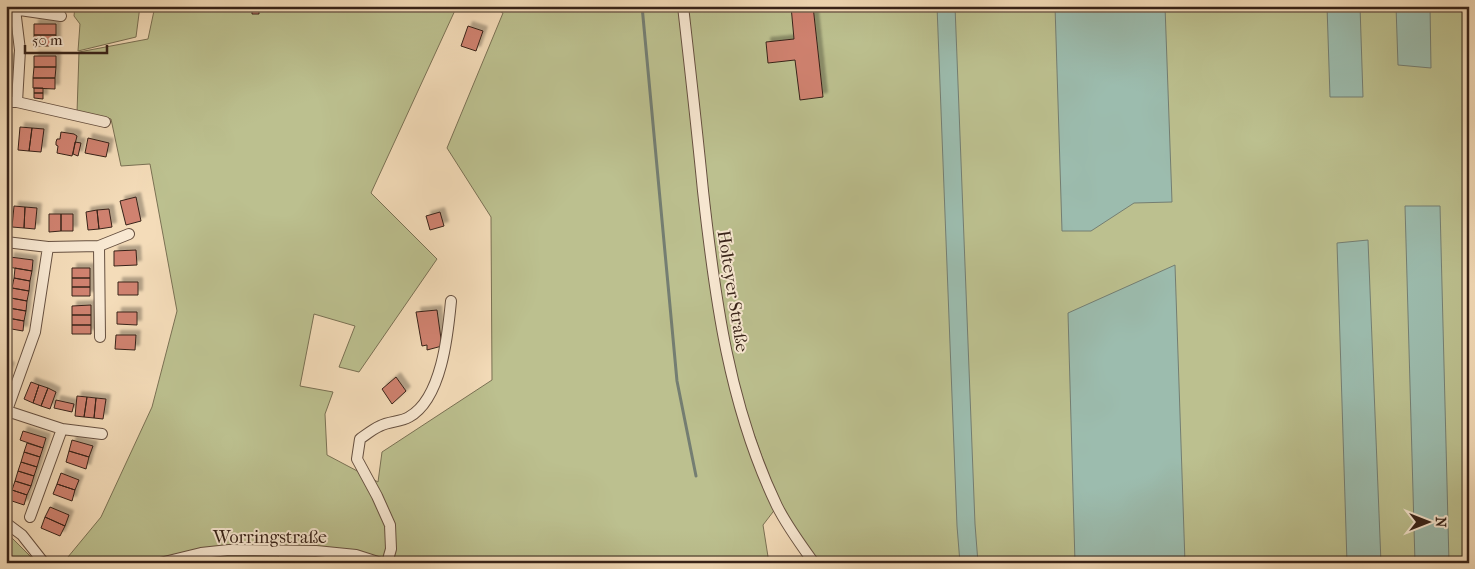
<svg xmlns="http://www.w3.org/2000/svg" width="1475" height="569" font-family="'IM FELL French Canon',serif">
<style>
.green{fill:#bcc08f;stroke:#7a7154}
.water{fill:#9cbcae;stroke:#747e72}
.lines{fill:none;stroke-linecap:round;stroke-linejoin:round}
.stream{stroke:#747e72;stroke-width:3}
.building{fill:#d08270;stroke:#372218;filter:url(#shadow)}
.minor-casing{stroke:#665040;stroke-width:12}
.minor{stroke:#f8e8d2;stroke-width:10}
.labels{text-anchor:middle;stroke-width:4;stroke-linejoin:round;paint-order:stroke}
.street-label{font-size:18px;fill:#372218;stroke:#f8e8d2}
</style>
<defs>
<filter id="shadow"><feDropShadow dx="4.5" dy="-4.5" stdDeviation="1" flood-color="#0004"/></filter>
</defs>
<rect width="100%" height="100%" fill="#f4dcb9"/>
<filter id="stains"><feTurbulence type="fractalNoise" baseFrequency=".004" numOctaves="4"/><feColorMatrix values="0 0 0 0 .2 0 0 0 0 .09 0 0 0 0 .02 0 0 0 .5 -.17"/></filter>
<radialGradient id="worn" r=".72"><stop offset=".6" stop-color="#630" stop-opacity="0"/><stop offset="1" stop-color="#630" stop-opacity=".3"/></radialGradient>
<path class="green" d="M75 6H140L136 37 78 51 80 24 74 16Z
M155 6H457L371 193 437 259 359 372 339 367 355 326 314 314 300 386 333 392 325 414 327 455 378 482 382 452 492 380 491 217 447 148 503 13 491 6H680L720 343 776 508 763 525 769 563H386L378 558 230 549 162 563H63L101 517 152 407 177 311 150 164 121 166 111 119 77 113 79 52 148 39Z
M687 6H1469V563H817L779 505 740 395 721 305Z
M6 532 37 563H6Z
M278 554 279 563H170L201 555Z"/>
<path class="water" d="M937 6H955L975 524 978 563H960L957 526Z
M1055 6H1165L1172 202 1134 203 1091 231H1062Z
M1327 6H1360L1363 97H1330Z
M1396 6H1430L1431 68 1398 65Z
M1405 206H1440L1449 563H1415Z
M1368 240 1381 563H1347L1337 243Z
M1175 265 1185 563H1075L1068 313Z"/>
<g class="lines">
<path class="stream" d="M642 6 677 381 696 476"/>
</g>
<path class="building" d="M252 6H259V14H252Z
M724 6H737V10L724 11Z
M791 6H813L823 97 800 100 795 60 768 63 766 42 794 39Z
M34 24H56V35H34Z
M468 26 483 31 476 51 461 46Z
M34 35H56V46H34Z
M34 56H56V67H34Z
M6 58H10V69H6Z
M34 67H56L55 78H33Z
M6 69H10V79H6Z
M33 78H55V89L33 88Z
M6 79H10V90H6Z
M34 88H43V93H34Z
M34 93H43V99L34 98Z
M20 127 32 128 29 151 18 150Z
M32 128 44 129 41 152 29 151Z
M61 132 74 134 77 136 72 156 57 153 58 146 56 145V142L57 139H60Z
M88 138 109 143 106 157 85 153Z
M75 142 81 143 78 156 73 154Z
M136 197 141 221 126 225 120 201Z
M14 206 25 207 24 228 12 227Z
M25 207 37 208 35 229 24 228Z
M109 209 112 227 99 229 97 210Z
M97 210 99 229 88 230 86 212Z
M440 212 444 226 430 230 426 216Z
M49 214H61V231L49 232Z
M61 214H73V231H61Z
M136 250 137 265 114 266V251Z
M10 257 33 260 32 271 8 267Z
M15 268 32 271 30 281 14 278Z
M72 268H90V278H72Z
M14 278 30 281 29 291 12 288Z
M72 278H90V287H72Z
M118 282H138V295H118Z
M72 287H90V296H72Z
M12 288 29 291 27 301 11 298Z
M11 298 27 301 26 311 9 308Z
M91 305V315H72V306Z
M9 308 26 311 24 321 8 318Z
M437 310 442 346 427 350V345L422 346 416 312Z
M117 312H137V325L117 324Z
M72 315H91V325H72Z
M8 318 24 321 23 331 6 328Z
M72 325H91V334H72Z
M116 335H136L135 350 115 349Z
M6 365 10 367 6 377Z
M396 377 406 391 392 404 382 389Z
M31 382 39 385 33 403 24 399Z
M39 385 48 388 41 406 33 403Z
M48 388 56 392 50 409 41 406Z
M77 396 87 397 84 417 75 416Z
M87 397 96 398 94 418 84 417Z
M96 398 106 399 103 419 94 418Z
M56 400 74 404 72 412 54 408Z
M23 431 46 438 43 448 20 440Z
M72 440 93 446 89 457 69 451Z
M27 443 43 448 40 457 24 452Z
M69 451 89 457 86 469 66 462Z
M24 452 40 457 37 467 21 462Z
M21 462 37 467 34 476 18 471Z
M18 471 34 476 31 486 15 481Z
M61 473 79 480 75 490 57 484Z
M15 481 31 486 27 495 12 490Z
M57 484 75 490 72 501 53 494Z
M12 490 27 495 24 505 9 500Z
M50 507 69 515 65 526 45 517Z
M45 517 65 526 60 536 41 528Z"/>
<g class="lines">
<defs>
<path id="minor" d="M683 6C690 68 697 129 703 191 715 299 729 406 777 506 787 526 801 545 814 563
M6 8 61 16
M15 9 20 50 17 102
M6 102H17L105 122
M6 242 48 247 99 246 129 234
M99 246 100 337
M7 411 62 429 102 434
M6 413 35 332 48 247
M30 517 62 429
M6 523 22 535 44 563
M160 563 201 553 229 550 316 551 356 555 381 563
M387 563 391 549 390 525 377 496 357 459 360 439C367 434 373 429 380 426 389 421 401 422 409 417 442 399 448 333 451 301"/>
</defs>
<use href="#minor" class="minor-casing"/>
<use href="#minor" class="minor"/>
</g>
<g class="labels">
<g class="street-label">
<text transform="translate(733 291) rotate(81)" y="6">Holteyer Straße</text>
<text x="270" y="543">Worringstraße</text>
</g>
</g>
<rect width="1475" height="569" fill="none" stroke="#f4dcb9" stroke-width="25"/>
<rect x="8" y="8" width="1460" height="554" fill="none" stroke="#372218" stroke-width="2.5"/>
<rect x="12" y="12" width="1450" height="544" fill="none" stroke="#372218"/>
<g transform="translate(1428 522) rotate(90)" stroke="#f8e8d2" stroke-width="4" paint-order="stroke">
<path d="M0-4L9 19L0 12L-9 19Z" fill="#372218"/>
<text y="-8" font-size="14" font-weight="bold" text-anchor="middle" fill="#372218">N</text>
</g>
<path d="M25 45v8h82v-8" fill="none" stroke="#372218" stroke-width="2.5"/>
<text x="32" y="45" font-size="15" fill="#372218" stroke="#f8e8d2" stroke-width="4" paint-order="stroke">50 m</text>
<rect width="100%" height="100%" filter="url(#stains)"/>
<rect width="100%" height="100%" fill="url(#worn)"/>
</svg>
